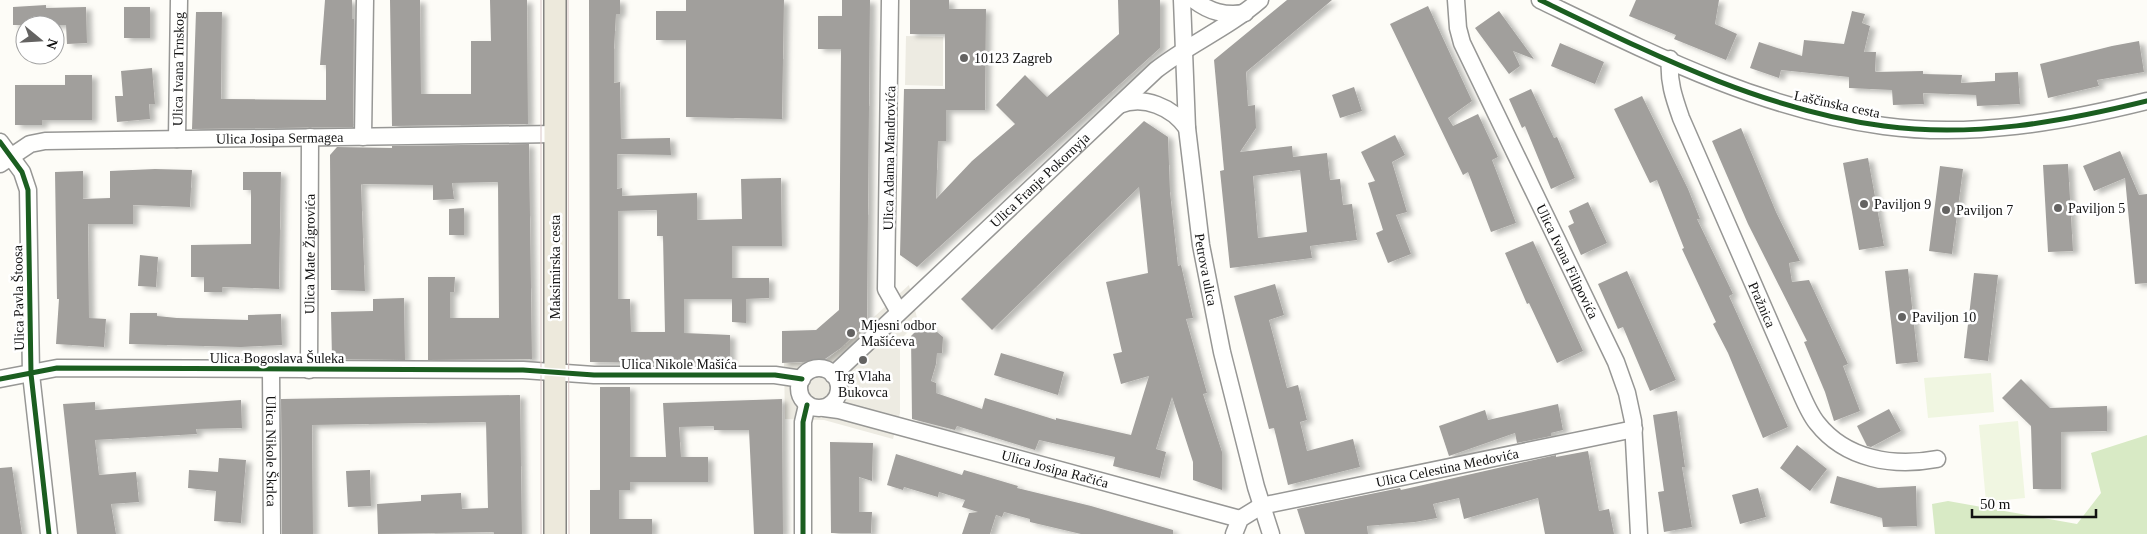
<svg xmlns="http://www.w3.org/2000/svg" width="2147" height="534" font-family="'Times New Roman',serif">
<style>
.forest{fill:#d8eac5}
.pitch{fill:#f0f6e1}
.plaza{fill:#edebe2}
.building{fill:#a19f9c;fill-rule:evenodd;filter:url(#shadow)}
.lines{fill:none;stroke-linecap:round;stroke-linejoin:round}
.minor-casing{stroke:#979795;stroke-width:19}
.major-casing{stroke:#858482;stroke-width:24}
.minor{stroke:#fffffe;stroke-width:16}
.major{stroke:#ede9dc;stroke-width:21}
.tram{stroke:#d9c6c7;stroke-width:1}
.cycleway-casing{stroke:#fff;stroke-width:8}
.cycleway{stroke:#1b5e20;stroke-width:5}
.poi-dot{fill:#646362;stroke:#fff;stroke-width:2}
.labels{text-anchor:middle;stroke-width:5;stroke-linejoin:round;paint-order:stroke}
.poi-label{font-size:14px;fill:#111;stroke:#fff;text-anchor:start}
.street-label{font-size:14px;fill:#111;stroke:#fff}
</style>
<defs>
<filter id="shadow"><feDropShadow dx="5.5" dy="3" stdDeviation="2.5" flood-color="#0004"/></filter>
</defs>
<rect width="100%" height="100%" fill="#fdfcf7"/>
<path class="forest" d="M2147 435V534H1935L1932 504 1948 501 2077 524 2101 493 2091 453Z"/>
<path class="pitch" d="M1991 373 1994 412 1928 418 1924 378Z
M2018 421 2025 498 1986 502 1979 425Z"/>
<path class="plaza" d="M906 36 943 37V86L905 85Z
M909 285 918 322 900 340V413L893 439 824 420 785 419 784 363 821 362 829 358Z"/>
<path class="building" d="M325 0H352V19H354L353 127 192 129 196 12H222L221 99 326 100V65H320Z
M390 0H420L421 94H471V41H491L490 0H527L528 124 392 126Z
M589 0H620V14H616L614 49V83L620 82 621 139 670 138 671 155 617 154V189L622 188V196L697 193V220L742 219 741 179 781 178 782 246H732V278H769V298L746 299V323L732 322V299H684V333L730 335V364L590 362ZM657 210V236H663L665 332H631L630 299H618V211Z
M686 0H784L782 119 686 117V40H656V11H686Z
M842 0H870L867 323 841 348 822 361 782 363V331L816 330 839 310 841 49H818V16H842Z
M910 0H949V9H986L985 110H946V141H938L936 199 972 161 1015 124 996 105 1025 75 1047 97 1119 34 1118 0H1160V48L917 267 900 255 904 89H945V34H910Z
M1287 0H1332L1246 72 1248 106 1255 105 1256 128 1240 152 1292 146 1293 157 1327 153 1330 180 1340 179 1343 205 1352 204 1357 240 1310 246 1312 258 1230 268 1220 171 1224 170 1214 60ZM1300 170 1307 232 1258 238 1253 176Z
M1636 0H1719L1715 24 1737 34 1726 60 1674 39 1676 35 1629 16Z
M46 5V8L86 7 87 43 67 44 66 25H13V7Z
M1428 6 1472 101 1448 118 1453 126 1478 114 1498 157 1492 160 1516 223 1491 232 1468 172 1463 175 1390 24Z
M124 7H150V38H124Z
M1499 11 1534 59 1513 51 1520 66 1509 74 1475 28Z
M1852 11 1865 14 1862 23 1870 26 1864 52H1876L1875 72 1923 71V74L1962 75 1961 83 1995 81V73L2018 72 2020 104 1977 106 1976 95 1923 93 1924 104 1893 105 1892 90 1849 88V77L1781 70 1779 78 1750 68 1759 42 1802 56 1804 40 1844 44Z
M2139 41 2144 72 2097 80 2099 86 2048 98 2040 64 2112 46Z
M1560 43 1604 62 1595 84 1551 66Z
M152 68 155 104H149L150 119 117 122 115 96H123L121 71Z
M65 75H92V120H42V125H15V85H65Z
M1354 87 1362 111 1340 118 1332 95Z
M1531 89 1554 138 1557 137 1575 178 1551 189 1525 126 1522 128 1509 99Z
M1642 96 1688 189 1700 219H1697L1733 294 1729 296 1788 427 1763 438 1728 353 1713 324 1716 322 1682 249 1684 248 1657 180 1650 183 1614 109Z
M1144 121 1168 137 1170 192 1178 266 1181 265 1193 318 1186 319 1207 393 1203 394 1222 452V490L1193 480V462L1172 397 1156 449 1166 452 1160 478 1113 466 1115 457 1039 440 1035 450 957 426 955 430 912 419 911 336 925 322 943 337 942 353H937L936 364 931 381 936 383V393L982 409 985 398 1056 420V418L1131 435 1149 376 1121 384 1113 354 1122 352 1106 282 1148 273 1139 187 992 330 961 299Z
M1741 128 1776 212 1800 261 1789 263 1792 282 1809 280 1848 364 1843 366 1860 411 1834 421 1825 392 1804 342 1807 341 1748 224 1712 141Z
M1395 135 1405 155 1392 162 1407 212 1396 215 1411 254 1388 263 1376 233 1383 230 1368 183 1375 181 1361 152Z
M529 144 532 359 428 360V277H455L454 292H450V318H499L498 182 452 183 454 199 433 200V185L361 184 365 291 331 290 330 155 337 147 392 148V146Z
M2120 151 2139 195 2147 194V283L2135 284 2125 178 2094 191 2083 166Z
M1868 158 1884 246 1859 250 1843 163Z
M2068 164 2073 251 2048 252 2043 165Z
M1940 166 1963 169 1952 254 1929 251Z
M155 169 192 170 190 207 133 205V224H88L89 318 106 319 104 347 56 344 59 299H57L55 172 83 171V199L110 198V171Z
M243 172H281L279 289 222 287V292H204V277H191V245L251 244V190H243Z
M1588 202 1607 243 1581 255 1568 226 1574 223 1569 211Z
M464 208V235H449V209Z
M1533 241 1583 351 1557 363 1529 303 1527 304 1505 253Z
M140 255 158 257 156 287 138 286Z
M1908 269 1918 362 1896 364 1885 271Z
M1627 271 1676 380 1650 391 1623 327 1618 329 1598 284Z
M1974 273 1998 275 1988 361 1964 358Z
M1275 284 1284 315 1269 320 1287 388 1298 385 1307 420 1300 422 1307 451 1353 439 1360 467 1288 485 1274 428 1269 429 1234 296Z
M404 298 405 360 332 359 331 312 373 311V299Z
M130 313H157V316L177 318 248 320V315L281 314 282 345 241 347 129 344Z
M1001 353 1064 372 1058 395 994 375Z
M2021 379 2050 408 2107 406V431L2061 432V489H2033L2031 426 2002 398Z
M600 387H630V457H666L663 403 782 399 783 534H754L749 430H714V426L679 427 681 457H708V482H630V490H619V519H652V534H590V490H600Z
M520 395 522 534H494V532L378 534 377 504 421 501V495L461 493 462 509 488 508 486 422 312 425 313 534H282L281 399Z
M241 400 242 428 196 429 197 434 95 440 99 475 136 472 139 502 111 504 116 534H77L63 404 95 402V410Z
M1558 404 1563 430 1551 433V436L1517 443 1515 433 1449 456 1439 426 1485 410 1488 420Z
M1889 409 1901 431 1871 447 1867 446 1857 426Z
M1677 411 1685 467H1682L1692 527 1664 532 1658 492 1664 491 1653 415Z
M830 442 873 443 872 481 859 477V512H872L871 533H831Z
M1797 445 1827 469 1810 491 1780 468Z
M1588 451 1599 511 1609 509 1614 534H1545L1538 498 1464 519 1459 498 1433 504 1437 518 1415 522 1367 526 1368 534H1305L1297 509 1400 488 1401 490 1556 455V457Z
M896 454 962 475 964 470 1018 486 1017 488 1091 506 1173 530V534H1081L1030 522V519L1004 512 1002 517 996 515 990 534H962L969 513 978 512 962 507 965 500 939 492 938 497 904 487 903 490 887 485Z
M219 458 246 460 241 523 214 521 216 491 188 488 189 470 218 472Z
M12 467 22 534H0V468Z
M370 470 371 506 348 507 346 471Z
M1837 476 1878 488 1916 486 1917 526 1883 527 1882 518 1830 503Z
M1758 488 1766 517 1740 524 1732 495Z"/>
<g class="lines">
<defs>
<g id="minor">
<path d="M890 0 886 289 899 312"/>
<path id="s1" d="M1182 0 1187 128 1201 245 1222 352 1256 487 1271 534"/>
<path d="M1194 0C1210 12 1225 16 1245 13"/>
<path id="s2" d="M1456 0 1458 28 1462 43 1616 362 1627 393 1633 421 1639 534"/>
<path d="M1540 0C1650 53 1762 110 1884 126 1972 138 2062 122 2147 101"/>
<path id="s3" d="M1670 59C1668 81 1674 98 1681 118L1796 382C1802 395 1808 412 1817 423 1846 460 1894 467 1937 459"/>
<path d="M1119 105C1144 95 1172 107 1187 128"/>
<path d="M363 137 365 0"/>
<path id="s4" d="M177 139 179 0"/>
<path d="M0 142 22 172 28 190 31 374 49 534"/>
<path id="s5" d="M0 164 30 144 45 141 555 134"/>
<circle cx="819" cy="388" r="20"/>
<path id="s6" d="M271 370 272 534"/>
<path id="s7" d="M309 370 310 137"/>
<path id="s8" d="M833 375 1156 70C1189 44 1228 28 1260 0"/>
<path d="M0 379 57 368 523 370 594 375H775L802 379"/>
<path id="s9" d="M824 408 839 410 1240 519"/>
<path d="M803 534V422L807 405"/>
<path id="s10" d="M1234 534 1240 519 1261 506 1634 429"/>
</g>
<path id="major" d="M555 0V534"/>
</defs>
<use href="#minor" class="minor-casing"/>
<use href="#major" class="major-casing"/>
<use href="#minor" class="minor"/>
<use href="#major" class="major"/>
<path class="tram" d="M568 0 569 534
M541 534V0"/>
<defs>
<path id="cycleway" d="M1540 0C1650 53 1762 110 1884 126 1972 138 2062 122 2147 101
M0 142 22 172 28 190 31 374 49 534
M0 379 57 368 523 370 594 375H775L802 379
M803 534V422L807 405"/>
</defs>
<use href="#cycleway" class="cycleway-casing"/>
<use href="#cycleway" class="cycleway"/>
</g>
<g class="poi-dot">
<circle cx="964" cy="58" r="5"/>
<circle cx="1864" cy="204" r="5"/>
<circle cx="2058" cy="208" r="5"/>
<circle cx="1946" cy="210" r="5"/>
<circle cx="1902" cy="317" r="5"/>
<circle cx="851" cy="333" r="5"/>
<circle cx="863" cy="360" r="5"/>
</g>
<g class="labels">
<g class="poi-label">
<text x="974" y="63">10123 Zagreb</text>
<text x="1874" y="209">Paviljon 9</text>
<text x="2068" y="213">Paviljon 5</text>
<text x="1956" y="215">Paviljon 7</text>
<text x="1912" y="322">Paviljon 10</text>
<text x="861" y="330">Mjesni odbor<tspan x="861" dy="16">Mašićeva</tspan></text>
<text x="863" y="381" text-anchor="middle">Trg Vlaha<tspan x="863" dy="16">Bukovca</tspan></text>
</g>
<g class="street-label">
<text dy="5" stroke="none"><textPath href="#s4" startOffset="70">Ulica Ivana Trnskog</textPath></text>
<text transform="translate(1837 104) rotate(12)" y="5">Laščinska cesta</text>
<text dy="5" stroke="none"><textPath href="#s5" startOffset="286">Ulica Josipa Sermagea</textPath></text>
<text transform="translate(889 158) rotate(-89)" y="5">Ulica Adama Mandrovića</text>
<text dy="5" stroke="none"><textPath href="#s8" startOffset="284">Ulica Franje Pokornyja</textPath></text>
<text dy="5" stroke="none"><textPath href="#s7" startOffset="116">Ulica Mate Žigrovića</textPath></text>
<text dy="5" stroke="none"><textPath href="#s2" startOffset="286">Ulica Ivana Filipovića</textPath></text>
<text transform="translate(555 267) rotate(-90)" y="5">Maksimirska cesta</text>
<text dy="5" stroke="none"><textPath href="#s1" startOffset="271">Petrova ulica</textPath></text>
<text transform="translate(18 298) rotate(-91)" y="5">Ulica Pavla Štoosa</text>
<text dy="5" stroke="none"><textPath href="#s3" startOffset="264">Pražnica</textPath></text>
<text x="277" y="363">Ulica Bogoslava Šuleka</text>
<text x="679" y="369">Ulica Nikole Mašića</text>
<text dy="5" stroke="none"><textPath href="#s6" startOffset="81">Ulica Nikole Škrlca</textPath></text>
<text dy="5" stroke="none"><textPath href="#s10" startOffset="231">Ulica Celestina Medovića</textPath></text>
<text dy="5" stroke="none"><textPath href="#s9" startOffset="239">Ulica Josipa Račića</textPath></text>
</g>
</g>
<g transform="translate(40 40) rotate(108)"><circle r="24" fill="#ffffff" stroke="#a0a0a0"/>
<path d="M0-4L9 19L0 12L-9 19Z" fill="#646362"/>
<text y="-8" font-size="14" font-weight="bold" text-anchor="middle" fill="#111111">N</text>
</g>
<path d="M1972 509v8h124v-8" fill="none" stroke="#111111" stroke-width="2.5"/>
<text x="1980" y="509" font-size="15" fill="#111111" stroke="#ffffff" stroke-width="4" paint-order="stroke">50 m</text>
</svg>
